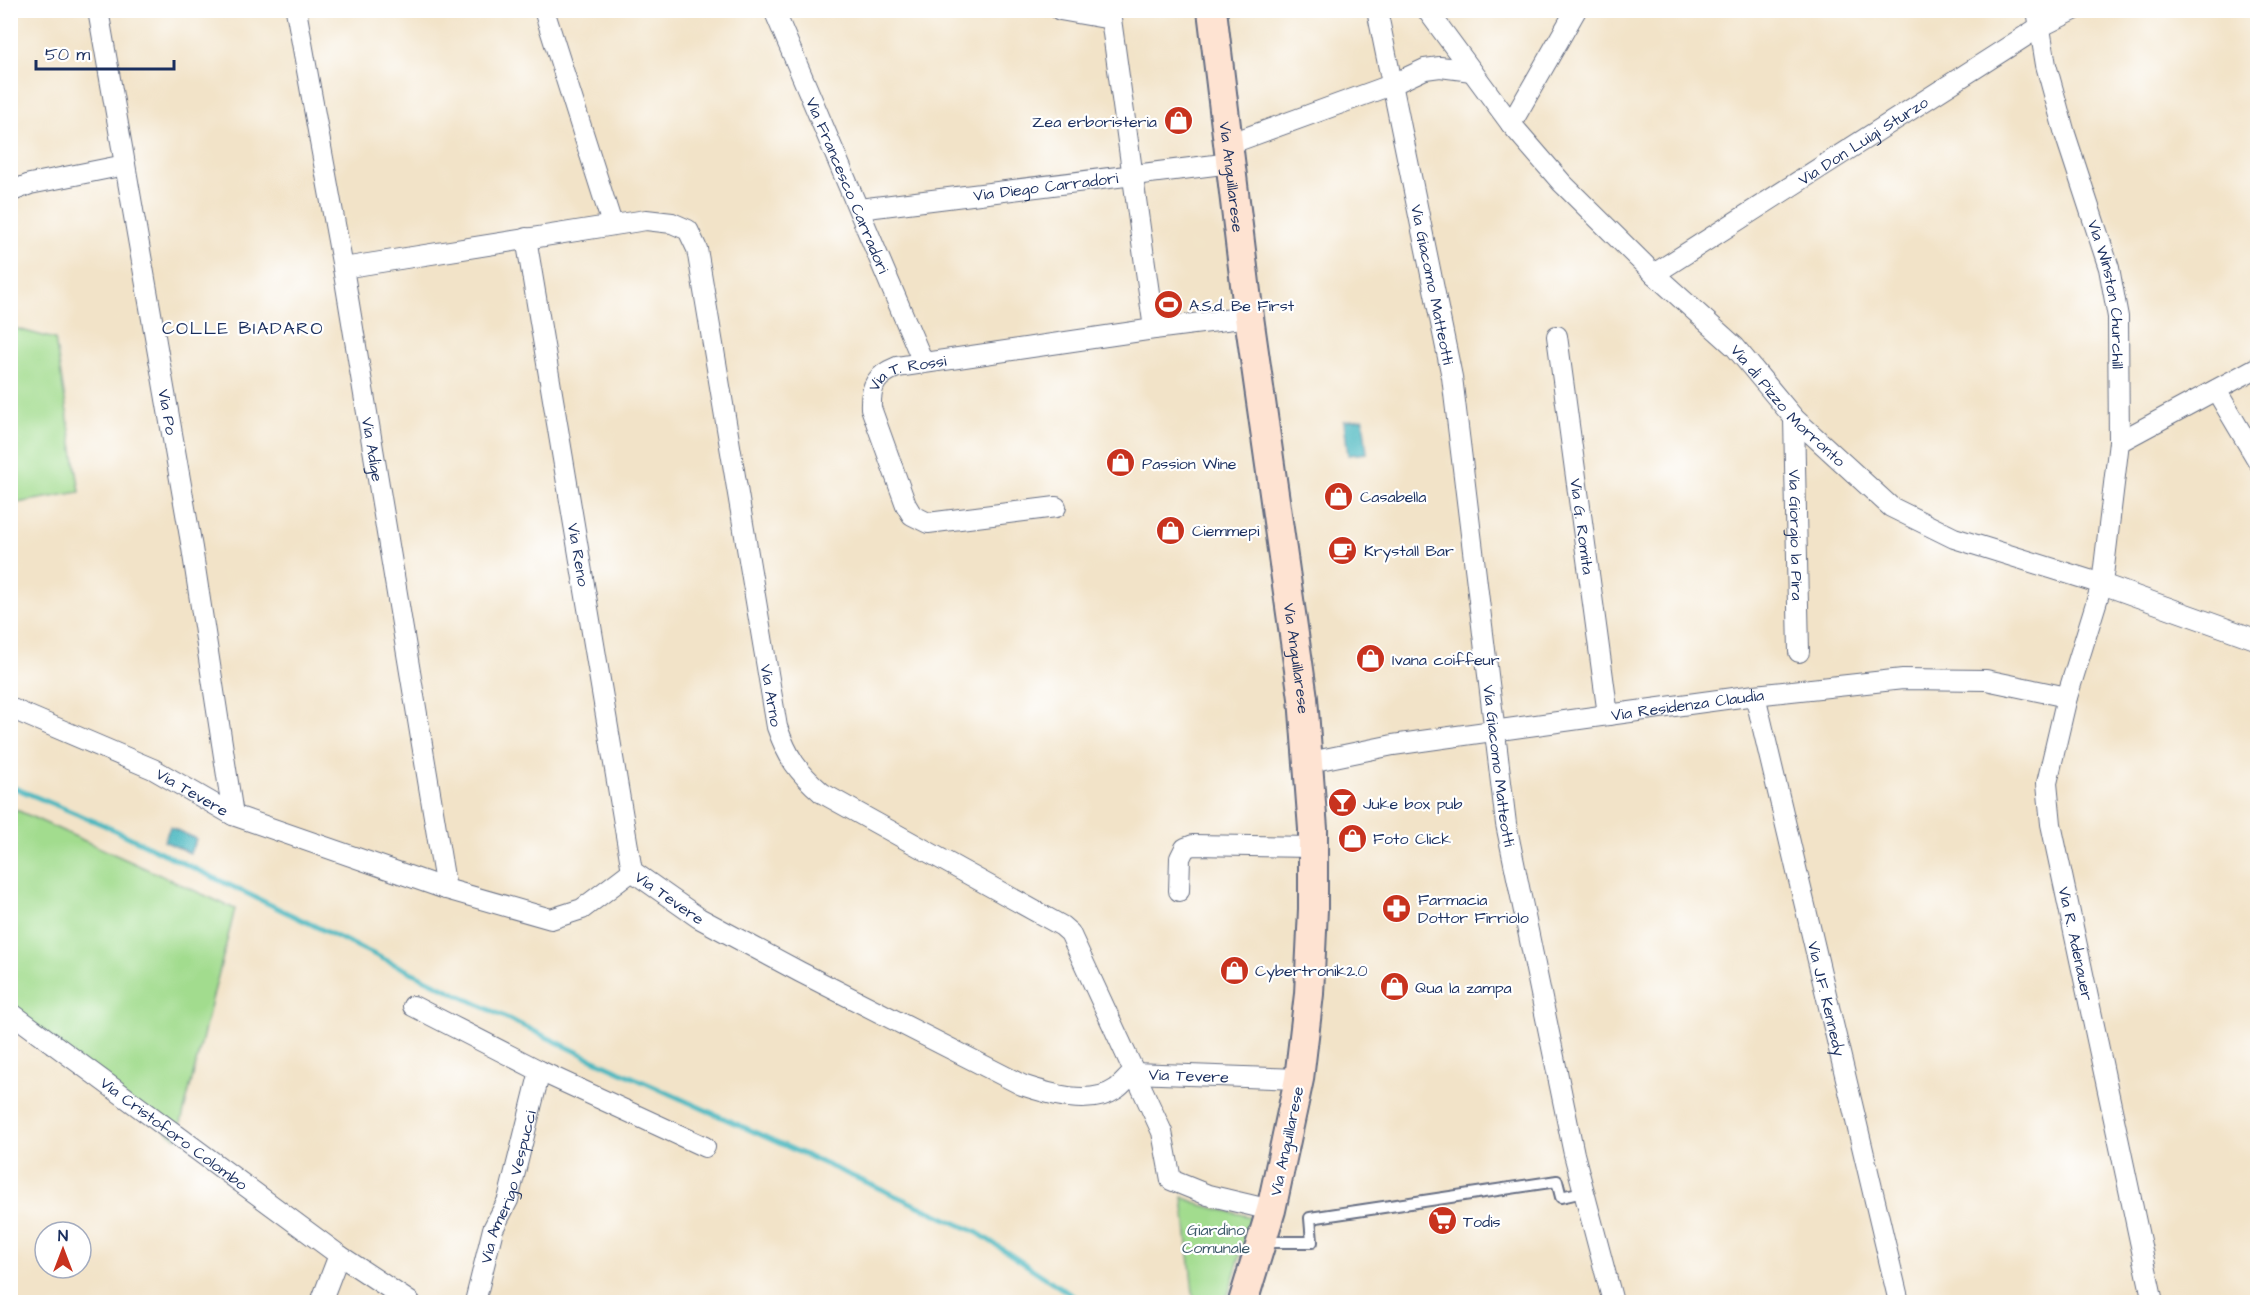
<svg xmlns="http://www.w3.org/2000/svg" width="2268" height="1313" font-family="'Architects Daughter',sans-serif">
<style>
.green{fill:#a2dc8e;stroke:#5e8676;stroke-width:1.5}
.water{fill:#48b7bf;stroke:#32738e;stroke-width:1.5}
.lines{fill:none;stroke-linecap:round;stroke-linejoin:round}
.stream{stroke:#48b7bf;stroke-width:5}
.lane-casing{stroke:#666e83;stroke-width:14}
.street-casing{stroke:#666e83;stroke-width:22}
.secondary-casing{stroke:#666e83;stroke-width:32}
.lane{stroke:#fff;stroke-width:10}
.street{stroke:#fff;stroke-width:20}
.secondary{stroke:#fee3d2;stroke-width:28}
.labels{text-anchor:middle;stroke-width:4.5;stroke-linejoin:round;paint-order:stroke}
.poi-label{font-size:16px;fill:#1b2f5e;stroke:#fff;text-anchor:start}
.street-label{font-size:16px;fill:#1b2f5e;stroke:#fff}
.park-label{font-size:16px;fill:#3d5a6a;stroke:#fff}
.neighbourhood-label{font-size:18px;letter-spacing:1.5px;fill:#1b2f5e;stroke:#fff}
</style>
<rect width="100%" height="100%" fill="#fff"/>
<filter id="ink" filterUnits="userSpaceOnUse"><feTurbulence type="fractalNoise" baseFrequency=".0167" numOctaves="2"/><feDisplacementMap in="SourceGraphic" scale="12" xChannelSelector="R" yChannelSelector="G"/><feConvolveMatrix kernelMatrix="1 2 1 2 8 2 1 2 1" color-interpolation-filters="sRGB"/></filter>
<filter id="wash" filterUnits="userSpaceOnUse"><feTurbulence type="fractalNoise" baseFrequency=".008" numOctaves="4" result="noise"/><feDisplacementMap in="SourceGraphic" scale="24" xChannelSelector="R" yChannelSelector="G"/><feGaussianBlur stdDeviation="1.35" result="paint"/><feColorMatrix in="noise" values="0 0 0 0 0 0 0 0 0 0 0 0 0 0 0 0 0 1.4 0 .05"/><feComposite in="paint" operator="in"/></filter>
<g filter="url(#wash)">
<rect width="100%" height="100%" fill="#f2e3c8"/>
<path class="green" d="M10 327 55 339 80 492 11 504Z
M10 807 235 909 177 1139 11 1015Z
M1183 1197 1201 1205 1252 1217 1226 1302H1194Z"/>
<path class="water" d="M1363 419 1367 453 1348 455 1344 421Z
M170 827 196 839 190 853 164 841Z"/>
<g class="lines">
<path class="stream" d="M10 786 106 826 588 1057 978 1233 1082 1302"/>
</g>
</g>
<g filter="url(#ink)">
<g class="lines">
<defs>
<path id="lane" d="M1262 1242H1312L1310 1218 1557 1181 1561 1197 1583 1192"/>
<g id="street">
<path id="s1" d="M98 10 192 548 233 815"/>
<path id="s2" d="M296 10 343 268 446 889"/>
<path d="M544 10 612 224"/>
<path id="s3" d="M774 10 923 362"/>
<path id="s4" d="M1377 10 1452 377 1506 824 1574 1154 1613 1302"/>
<path id="s5" d="M1427 10 1511 124 1562 183 1654 274 1735 347 1794 418 1891 507 1954 538 2102 584 2258 640"/>
<path id="s6" d="M2037 10 2046 65 2065 134 2109 268 2118 317 2119 442 2102 584 2067 697 2047 783 2051 824 2153 1302"/>
<path d="M1511 124 1576 10"/>
<path d="M1229 144 1391 85 1425 69 1440 67 1472 71"/>
<path d="M10 192 30 184 125 165"/>
<path id="s7" d="M859 209 1231 163"/>
<path id="s8" d="M526 238 632 871"/>
<path id="s9" d="M343 268 646 220 672 223 688 230 697 249 777 727C788 758 797 771 822 793L1062 926 1070 933 1162 1132 1171 1180 1208 1195 1271 1210"/>
<path id="s10" d="M1654 274 2038 28 2074 10"/>
<path d="M1154 329 1249 317"/>
<path id="s11" d="M1557 336 1608 715"/>
<path d="M2216 390 2258 461"/>
<path id="s12" d="M1794 418 1799 652"/>
<path d="M2119 442 2258 367"/>
<path id="s13" d="M1056 507 928 523 912 515 906 505 871 408C870 385 877 375 897 367L1154 329 1111 19 1060 10"/>
<path id="s14" d="M1755 695 1899 1302"/>
<path id="s15" d="M10 708 153 769 233 815 446 889 551 919 582 909 632 871"/>
<path id="s16" d="M1310 762 1393 745 1608 715 1755 695 1903 679 1986 680 2067 697"/>
<path id="s17" d="M632 871 699 918 800 972 1022 1085C1049 1094 1090 1107 1116 1089 1122 1085 1127 1078 1133 1073L1299 1079"/>
<path d="M1179 891 1180 858 1185 848 1193 845 1313 847"/>
<path d="M413 1006 540 1071 705 1147"/>
<path id="s18" d="M10 1012 339 1255 410 1302"/>
<path d="M321 1302 339 1255"/>
<path id="s19" d="M475 1302 493 1229 508 1200 540 1071"/>
</g>
<g id="secondary">
<path id="s20" d="M1212 10 1249 317 1303 698 1313 829V909L1309 994 1299 1079 1271 1210 1243 1302"/>
</g>
</defs>
<use href="#lane" class="lane-casing"/>
<use href="#street" class="street-casing"/>
<use href="#secondary" class="secondary-casing"/>
<use href="#lane" class="lane"/>
<use href="#street" class="street"/>
<use href="#secondary" class="secondary"/>
</g>
</g>
<defs>
<symbol id="shop-disc" viewBox="-11 -11 22 22"><circle r="9.5" fill="#c8321e" stroke="#fff"/><path d="M-5-2.5h2.3a2.7 3.5 0 0 1 5.4 0H5L5.5 6h-11ZM-1.5-2.5h3a1.5 2.3 0 0 0-3 0Z" fill="#fff"/></symbol>
<symbol id="stadium-disc" viewBox="-11 -11 22 22"><circle r="9.5" fill="#c8321e" stroke="#fff"/><path d="M0-5a6.5 5 0 1 0 0 10a6.5 5 0 1 0 0-10ZM-3.5-1.8h7v3.6h-7Z" fill="#fff"/></symbol>
<symbol id="cafe-disc" viewBox="-11 -11 22 22"><circle r="9.5" fill="#c8321e" stroke="#fff"/><path d="M-5.5-4.5H6V0H3Q3 3.5 0 3.5H-2.5Q-5.5 3.5-5.5 0ZM3-3.2v2h1.7v-2ZM-6 4.5H4V6H-6Z" fill="#fff"/></symbol>
<symbol id="bar-disc" viewBox="-11 -11 22 22"><circle r="9.5" fill="#c8321e" stroke="#fff"/><path d="M-6-5H6L.8 .8V4.5H3.5V6h-7V4.5H-.8V.8Z" fill="#fff"/></symbol>
<symbol id="pharmacy-disc" viewBox="-11 -11 22 22"><circle r="9.5" fill="#c8321e" stroke="#fff"/><path d="M-2-6h4v4h4v4h-4v4h-4v-4h-4v-4h4Z" fill="#fff"/></symbol>
<symbol id="supermarket-disc" viewBox="-11 -11 22 22"><circle r="9.5" fill="#c8321e" stroke="#fff"/><path d="M-6-5.5h2.5l.6 2H6L4.5 2H-2.5L-4.4-4H-6ZM-1.5 3.2a1.3 1.3 0 1 0 .1 0ZM3 3.2a1.3 1.3 0 1 0 .1 0Z" fill="#fff"/></symbol>
</defs>
<g fill-rule="evenodd">
<use href="#shop-disc" x="1162" y="104" width="33" height="33"/>
<use href="#stadium-disc" x="1152" y="288" width="33" height="33"/>
<use href="#shop-disc" x="1104" y="446" width="33" height="33"/>
<use href="#shop-disc" x="1322" y="480" width="33" height="33"/>
<use href="#shop-disc" x="1154" y="514" width="33" height="33"/>
<use href="#cafe-disc" x="1326" y="534" width="33" height="33"/>
<use href="#shop-disc" x="1354" y="642" width="33" height="33"/>
<use href="#bar-disc" x="1326" y="786" width="33" height="33"/>
<use href="#shop-disc" x="1336" y="822" width="33" height="33"/>
<use href="#pharmacy-disc" x="1380" y="892" width="33" height="33"/>
<use href="#shop-disc" x="1218" y="954" width="33" height="33"/>
<use href="#shop-disc" x="1378" y="970" width="33" height="33"/>
<use href="#supermarket-disc" x="1426" y="1204" width="33" height="33"/>
</g>
<g class="labels">
<g class="poi-label">
<text x="1157" y="127" text-anchor="end">Zea erboristeria</text>
<text x="1189" y="311">A.S.d. Be First</text>
<text x="1142" y="469">Passion Wine</text>
<text x="1360" y="502">Casabella</text>
<text x="1192" y="536">Ciemmepi</text>
<text x="1364" y="556">Krystall Bar</text>
<text x="1392" y="665">Ivana coiffeur</text>
<text x="1363" y="809">Juke box pub</text>
<text x="1373" y="844">Foto Click</text>
<text x="1418" y="905">Farmacia<tspan x="1418" dy="18">Dottor Firriolo</tspan></text>
<text x="1255" y="976">Cybertronik2.0</text>
<text x="1415" y="993">Qua la zampa</text>
<text x="1463" y="1227">Todis</text>
</g>
<g class="street-label">
<text dy="6" stroke="none"><textPath href="#s10" startOffset="248">Via Don Luigi Sturzo</textPath></text>
<text dy="6" stroke="none"><textPath href="#s20" startOffset="168">Via Anguillarese</textPath></text>
<text dy="6" stroke="none"><textPath href="#s3" startOffset="190">Via Francesco Carradori</textPath></text>
<text dy="6" stroke="none"><textPath href="#s7" startOffset="188">Via Diego Carradori</textPath></text>
<text dy="6" stroke="none"><textPath href="#s4" startOffset="280">Via Giacomo Matteotti</textPath></text>
<text dy="6" stroke="none"><textPath href="#s6" startOffset="294">Via Winston Churchill</textPath></text>
<text dy="6" stroke="none"><textPath href="#s13" startOffset="322">Via T. Rossi</textPath></text>
<text dy="6" stroke="none"><textPath href="#s5" startOffset="537">Via di Pizzo Morronto</textPath></text>
<text dy="6" stroke="none"><textPath href="#s1" startOffset="408">Via Po</textPath></text>
<text dy="6" stroke="none"><textPath href="#s2" startOffset="446">Via Adige</textPath></text>
<text dy="6" stroke="none"><textPath href="#s11" startOffset="192">Via G. Romita</textPath></text>
<text dy="6" stroke="none"><textPath href="#s12" startOffset="117">Via Giorgio la Pira</textPath></text>
<text dy="6" stroke="none"><textPath href="#s8" startOffset="321">Via Reno</textPath></text>
<text dy="6" stroke="none"><textPath href="#s20" startOffset="654">Via Anguillarese</textPath></text>
<text dy="6" stroke="none"><textPath href="#s9" startOffset="824">Via Arno</textPath></text>
<text dy="6" stroke="none"><textPath href="#s16" startOffset="382">Via Residenza Claudia</textPath></text>
<text dy="6" stroke="none"><textPath href="#s4" startOffset="766">Via Giacomo Matteotti</textPath></text>
<text dy="6" stroke="none"><textPath href="#s15" startOffset="201">Via Tevere</textPath></text>
<text dy="6" stroke="none"><textPath href="#s17" startOffset="46">Via Tevere</textPath></text>
<text dy="6" stroke="none"><textPath href="#s6" startOffset="956">Via R. Adenauer</textPath></text>
<text dy="6" stroke="none"><textPath href="#s14" startOffset="312">Via J.F. Kennedy</textPath></text>
<text dy="6" stroke="none"><textPath href="#s17" startOffset="622">Via Tevere</textPath></text>
<text dy="6" stroke="none"><textPath href="#s18" startOffset="204">Via Cristoforo Colombo</textPath></text>
<text transform="translate(1286 1141) rotate(-78)" y="6">Via Anguillarese</text>
<text dy="6" stroke="none"><textPath href="#s19" startOffset="120">Via Amerigo Vespucci</textPath></text>
</g>
<g class="park-label">
<text x="1216" y="1235">Giardino<tspan x="1216" dy="18">Comunale</tspan></text>
</g>
<g class="neighbourhood-label">
<text x="243" y="334">COLLE BIADARO</text>
</g>
</g>
<rect width="2268" height="1313" fill="none" stroke="#fff" stroke-width="36"/>
<g transform="translate(63 1250)"><circle r="28" fill="#ffffff" stroke="#a4acbf" stroke-width="1.5"/>
<path d="M0-4.5L10 22L0 15L-10 22Z" fill="#c8321e"/>
<text y="-9" font-size="16" font-weight="bold" text-anchor="middle" fill="#1b2f5e">N</text>
</g>
<path d="M36 60v9h138v-9" fill="none" stroke="#1b2f5e" stroke-width="3"/>
<text x="45" y="60" font-size="18" fill="#1b2f5e" stroke="#ffffff" stroke-width="4.5" paint-order="stroke">50 m</text>
</svg>
